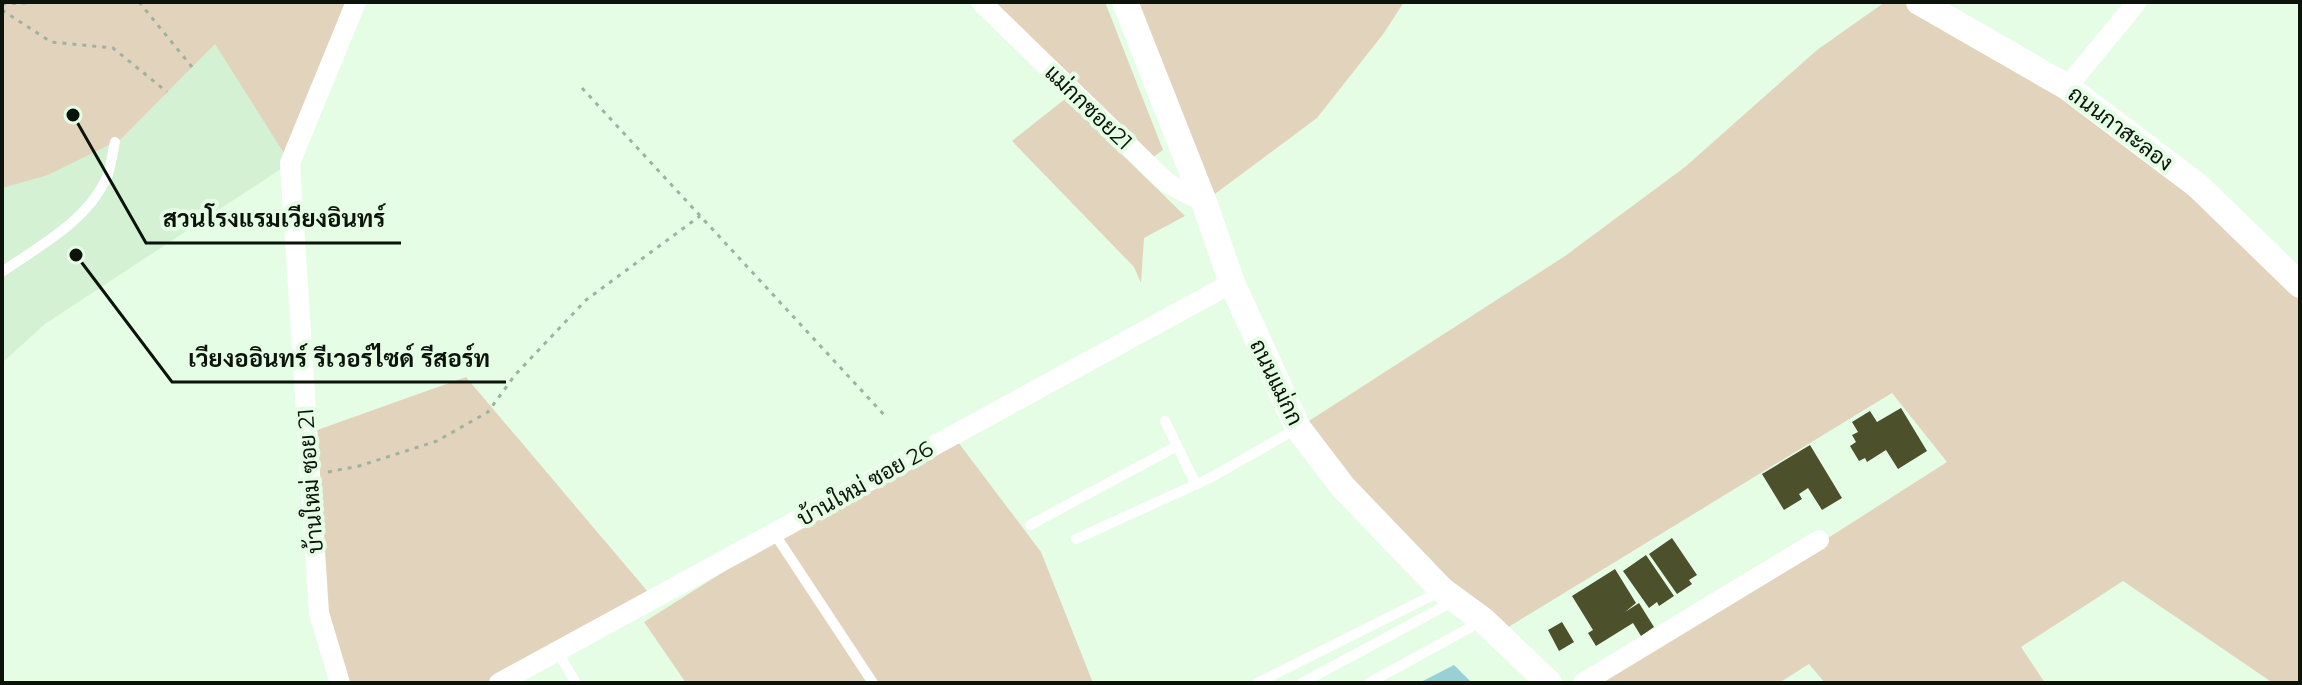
<svg xmlns="http://www.w3.org/2000/svg" width="2302" height="685" font-family="Montserrat,Sarabun,sans-serif">
<style>
.built{fill:#d4f1d4}
.green{fill:#e2d4bc}
.water{fill:#9acfd6}
.building{fill:#4c502b}
.lines{fill:none;stroke-linecap:round;stroke-linejoin:round}
.path{stroke:#9fb29f;stroke-width:3;stroke-dasharray:4 6;stroke-linecap:butt}
.service{stroke:#fff;stroke-width:10}
.minor{stroke:#fff;stroke-width:20}
.tertiary{stroke:#fff;stroke-width:26}
.labels{text-anchor:middle;stroke-width:8;stroke-linejoin:round;paint-order:stroke}
.street-label{font-size:22px;fill:#0b130b;stroke:#e5fde5}
.leader{fill:none;stroke:#0b130b;stroke-width:3}
.callout-dot{fill:#0b130b;stroke:#e5fde5;stroke-width:3}
.callout-label{font-size:24px;text-anchor:middle;font-weight:bold;fill:#0b130b;stroke:#e5fde5;stroke-width:8;stroke-linejoin:round;paint-order:stroke}
</style>
<rect width="100%" height="100%" fill="#e5fde5"/>
<path class="built" d="M215 43 290 163 45 324 2 363V186Z"/>
<path class="green" d="M2 2H356L290 163 215 44 121 139 48 175 2 188Z
M992 2H1105L1163 150 1152 158Z
M1125 2H1404L1384 33 1317 118 1204 202Z
M1885 2H1919L2006 51 2300 282V683H2273L2123 581 2021 647 2045 683H1825L1809 664 1779 683H1601L1947 462 1892 393 1497 634 1298 428 1565 256 1685 167 1817 50Z
M1065 99 1185 216 1144 238 1141 283 1134 267 1012 141Z
M466 377 654 599 499 683H340L334 669 306 434Z
M958 442 1041 552 1093 683H686L644 622 763 547Z"/>
<path class="water" d="M1454 665 1472 683H1420L1421 682Z"/>
<path class="building" d="M1901 408 1927 451 1898 469 1886 450 1867 462 1865 458 1859 461 1850 446 1856 442 1852 435 1858 432 1852 422 1870 411 1877 422Z
M1810 445 1842 498 1822 510 1808 488 1799 494 1802 499 1784 510 1762 474Z
M1672 538 1697 575 1689 580 1692 584 1677 594 1649 554Z
M1646 555 1674 596 1659 606 1657 602 1649 608 1623 571Z
M1615 569 1636 603 1625 612 1639 603 1654 627 1641 636 1633 623 1596 646 1588 633 1593 630 1572 596Z
M1562 622 1574 642 1559 651 1548 630Z"/>
<g class="lines">
<path class="path" d="M139 2 192 67
M2 4 45 2
M2 10 51 42 113 48 167 92
M582 88 887 418
M328 472 359 466 437 441 488 412 515 375 586 300 700 216"/>
<path class="service" d="M2 272C39 246 86 222 106 179 111 169 112 154 115 142
M1165 421 1196 485
M1030 525 1177 446
M774 533 873 683
M1076 539 1210 478 1296 429
M557 651 576 683
M1257 683 1441 591
M1302 683 1454 601
M1369 683 1482 621"/>
<path class="minor" d="M981 2 1167 183 1204 202
M2067 87 2137 2
M340 683 319 613 290 163 356 2
M499 683 1232 283
M1583 683 1819 540"/>
<path class="tertiary" d="M1125 2 1204 202 1232 283 1298 428 1343 487 1442 590 1483 620 1549 683
M1919 2 2067 87 2198 186 2300 285"/>
</g>
<g class="labels">
<g class="street-label">
<text transform="translate(1089 107) rotate(44)" y="8">แม่กกซอย21</text>
<text transform="translate(2121 128) rotate(37)" y="8">ถนนกาสะลอง</text>
<text transform="translate(1277 382) rotate(64)" y="8">ถนนแม่กก</text>
<text transform="translate(310 481) rotate(-94)" y="8">บ้านใหม่ ซอย 21</text>
<text transform="translate(865 483) rotate(-29)" y="8">บ้านใหม่ ซอย 26</text>
</g>
</g>
<path class="leader" d="M73 115L146 243H401M76 255L172 382H506"/>
<g class="callout-dot">
<circle cx="73" cy="115" r="8"/>
<circle cx="76" cy="255" r="8"/>
</g>
<g class="callout-label">
<text x="274" y="227">สวนโรงแรมเวียงอินทร์</text>
<text x="339" y="367">เวียงออินทร์ รีเวอร์ไซด์ รีสอร์ท</text>
</g>
<rect width="2302" height="685" fill="none" stroke="#0b130b" stroke-width="8"/>
</svg>
